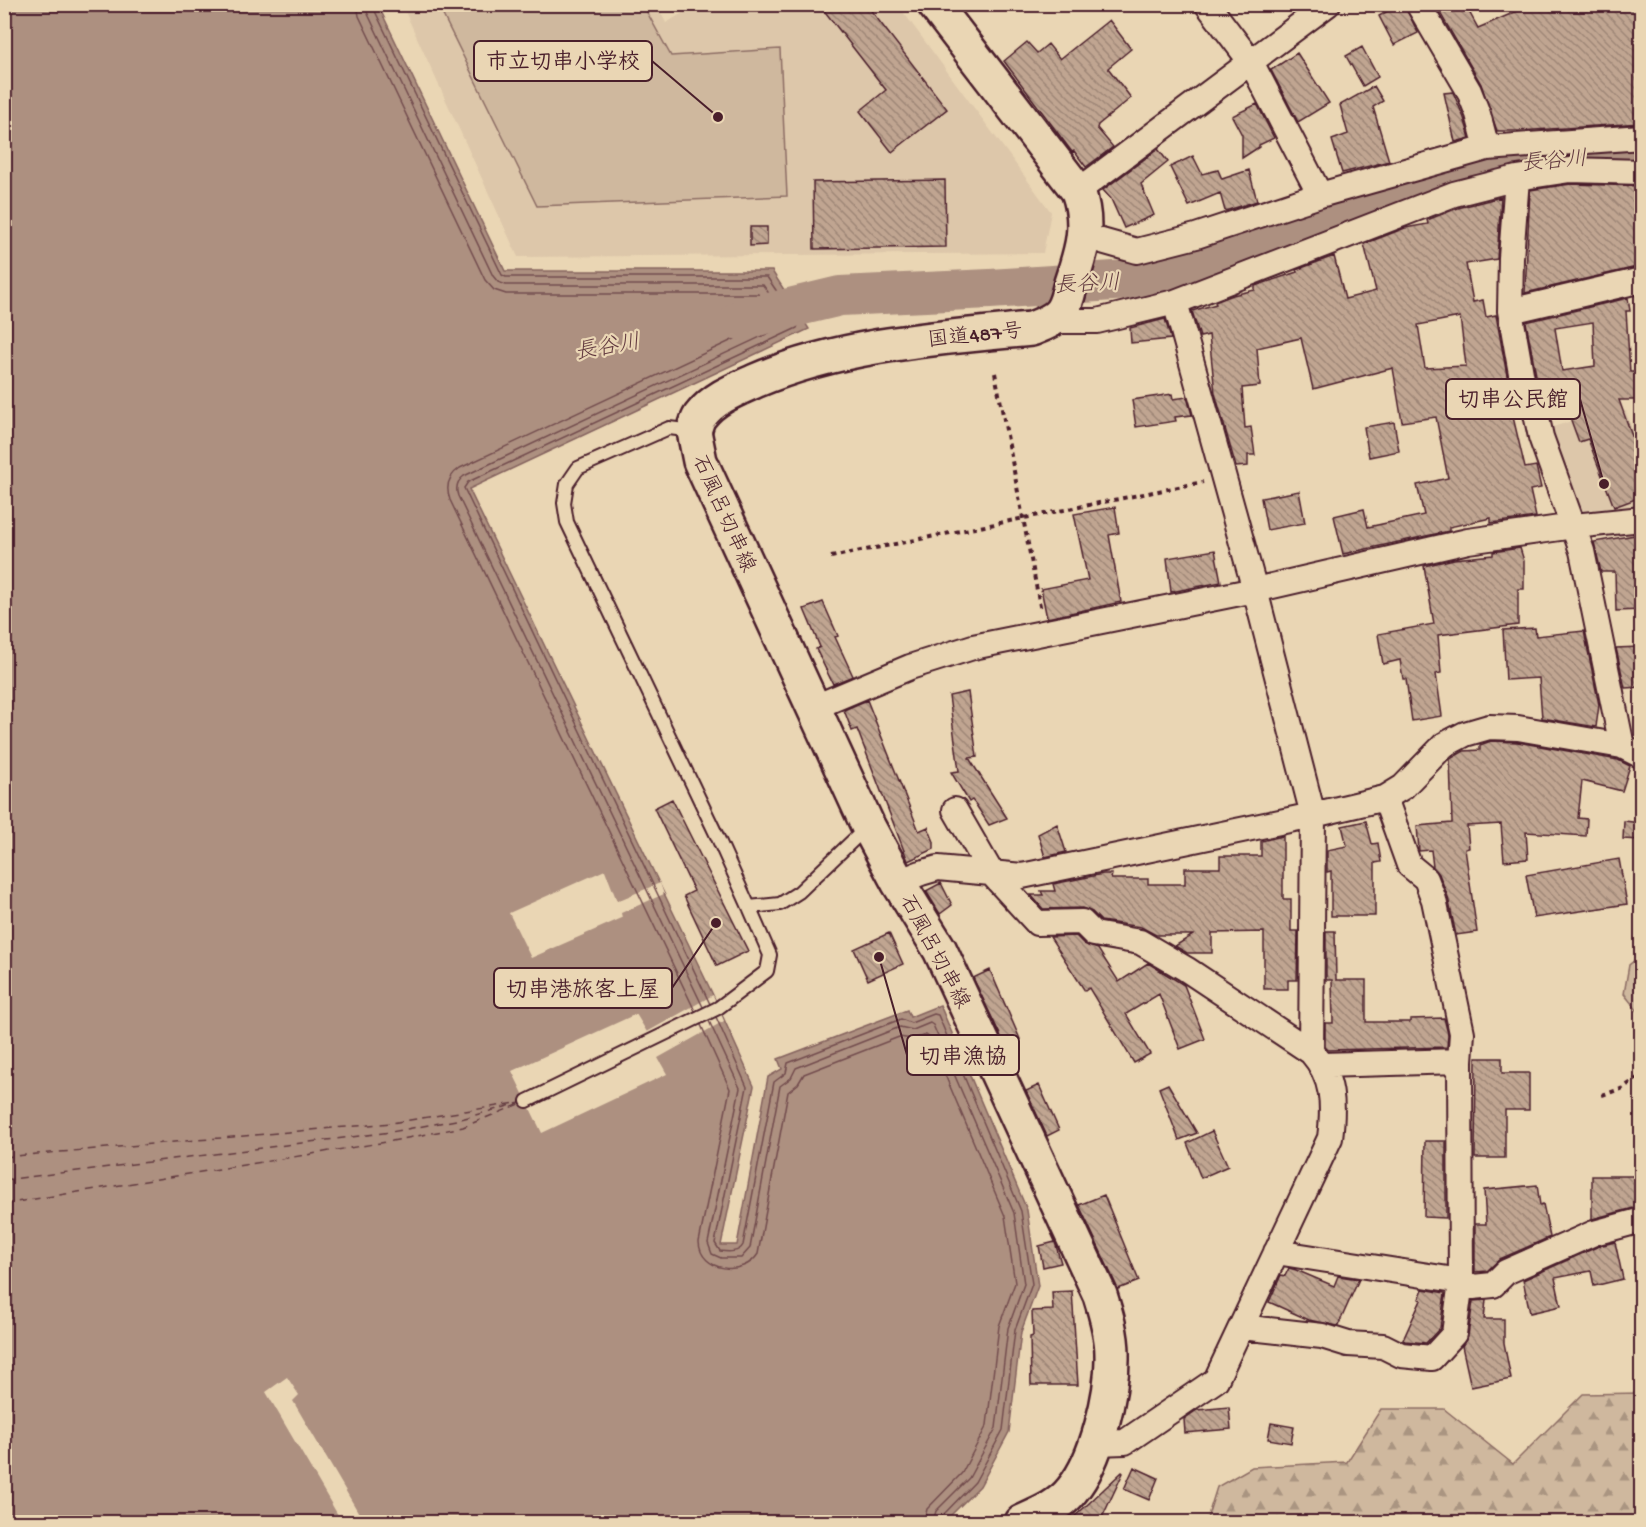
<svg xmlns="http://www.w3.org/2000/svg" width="1646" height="1527" font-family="'Gochi Hand','Klee One',sans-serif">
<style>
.built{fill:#ddc7aa}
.forest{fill:url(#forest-firs);stroke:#8c6c64;stroke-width:1.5}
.green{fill:#cfb89e;stroke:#8c6c64;stroke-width:1.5}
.water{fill:#ad9080;stroke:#85635e;stroke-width:1.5}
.pier{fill:#ead6b4}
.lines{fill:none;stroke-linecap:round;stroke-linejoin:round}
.shore{stroke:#724c4d;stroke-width:1.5}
.river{stroke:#ad9080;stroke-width:40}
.ferry{stroke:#633b40;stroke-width:1.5;stroke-dasharray:8 6;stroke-linecap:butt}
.building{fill:url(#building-back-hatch);stroke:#4a1f2b;stroke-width:1.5;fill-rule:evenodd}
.service-casing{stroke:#4a1f2b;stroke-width:16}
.minor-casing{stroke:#4a1f2b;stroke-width:28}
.secondary-casing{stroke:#4a1f2b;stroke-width:38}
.trunk-casing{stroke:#4a1f2b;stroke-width:38}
.path{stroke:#4a1f2b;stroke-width:4;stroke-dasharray:4.5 4.5;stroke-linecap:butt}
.service{stroke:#ead6b4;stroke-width:12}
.minor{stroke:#ead6b4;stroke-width:24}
.secondary{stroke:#ead6b4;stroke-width:33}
.trunk{stroke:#ead6b4;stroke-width:33}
.labels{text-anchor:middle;stroke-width:4.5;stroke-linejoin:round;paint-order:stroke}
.street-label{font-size:21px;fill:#4a1f2b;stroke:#ead6b4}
.water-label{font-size:22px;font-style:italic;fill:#633b40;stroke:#ead6b4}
.leader{fill:none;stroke:#4a1f2b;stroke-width:2}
.callout-dot{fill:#4a1f2b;stroke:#ead6b4;stroke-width:2}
.callout{fill:#ead6b4;stroke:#4a1f2b;stroke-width:2}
.callout-label{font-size:22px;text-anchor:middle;font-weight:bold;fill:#4a1f2b}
</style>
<defs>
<pattern id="forest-firs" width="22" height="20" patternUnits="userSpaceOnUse" patternTransform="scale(1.5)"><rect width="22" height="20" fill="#cfb89e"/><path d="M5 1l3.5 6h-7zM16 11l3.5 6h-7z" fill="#aa9581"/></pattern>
<pattern id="building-back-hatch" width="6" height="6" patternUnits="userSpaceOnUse" patternTransform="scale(1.5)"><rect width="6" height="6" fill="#c0a591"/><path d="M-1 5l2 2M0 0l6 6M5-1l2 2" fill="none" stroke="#9e8677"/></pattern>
</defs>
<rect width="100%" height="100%" fill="#ead6b4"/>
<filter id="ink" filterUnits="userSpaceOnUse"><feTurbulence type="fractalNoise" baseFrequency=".0167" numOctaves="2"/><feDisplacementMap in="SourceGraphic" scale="12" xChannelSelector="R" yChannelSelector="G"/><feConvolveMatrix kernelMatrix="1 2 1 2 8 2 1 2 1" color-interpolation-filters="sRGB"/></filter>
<g filter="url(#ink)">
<path class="built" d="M402 5H657L666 23 696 5H898L1051 212 1043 253 518 257Z
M1626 411 1641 452V515L1580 519 1547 429 1593 414Z"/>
<path class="forest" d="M1641 955V1015L1624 994 1629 965Z
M1641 1393V1522H1206L1217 1487 1252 1467 1347 1462 1381 1409H1444L1513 1464 1583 1394Z"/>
<path class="green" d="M438 5H643L671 56 780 49 787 196 537 206Z"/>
<path class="water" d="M5 5H378L505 271H772L809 329 469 489 713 995 754 1086 721 1245H737L768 1077 782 1069 778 1059 907 1010 910 1017 940 1005 1027 1210 1038 1286 1021 1332 1009 1432 980 1486 944 1522H5Z"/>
<path class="pier" d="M605 870 617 901 660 883 664 894 621 913 622 918 531 958 509 913Z
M713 995 724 1021 658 1058 667 1074 542 1133 512 1071 636 1014 647 1032Z
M287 1377 299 1395 293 1401 364 1522H342L266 1392Z"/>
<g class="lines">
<path class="shore" d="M357 4 359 16 485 280 494 290 506 294H758L775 317 773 321 460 468C448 476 445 486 450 500L695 1011
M366 4 367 12 493 276 498 282 506 285H763L788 321 786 325 464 476C457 481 455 487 458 496L703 1007
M373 4 374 9 502 275 506 277H767L799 324 797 328 468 482 464 488 710 1004
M716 1017 747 1087 715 1243 720 1251C728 1252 739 1253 743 1245L774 1082 786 1073 788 1063 901 1019 911 1023 934 1014 938 1015 1021 1211 1032 1284 1015 1330 1003 1430 975 1482 942 1516 940 1522
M709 1021 740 1088 708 1243 712 1254 721 1258H741L750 1248 780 1086 791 1078 796 1068 900 1027 913 1030 930 1023 933 1025 1014 1213 1024 1284 1008 1328 996 1428 969 1478 936 1511 933 1522
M701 1025 730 1089 699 1242C700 1272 744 1277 758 1254L788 1092 798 1084 804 1074 899 1037 912 1039 926 1035 929 1037 1005 1216 1015 1283 999 1326 987 1425 962 1473 927 1509 924 1522"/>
<path class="river" d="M740 320 840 296 990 289 1129 280 1198 267 1484 166 1553 156 1642 154"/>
<path class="ferry" d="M4 1157 391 1123 522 1102
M4 1180 391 1132 461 1119 523 1102
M4 1204 392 1141 463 1127 520 1104"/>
</g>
<path class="building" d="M819 4H866L947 109 892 152 860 111 886 90Z
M1400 4H1404L1418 33 1394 45 1379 16Z
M1435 4H1473L1467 8 1478 28 1534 4H1641V123L1519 131H1497L1481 84Z
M1109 20 1131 49 1108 68 1131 98 1098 125 1097 128 1113 147 1086 167 1074 151 1072 152 1004 61 1027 42 1037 53 1048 44 1060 59Z
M1362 47 1378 77 1363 86 1346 56Z
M1297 53 1329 103 1298 122 1271 70Z
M1374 86 1383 101 1373 107 1389 161 1342 173 1332 140 1348 134 1340 105Z
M1453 92 1464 118 1470 138 1455 142 1444 93Z
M1257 104 1274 138 1259 145V147L1242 158V135L1232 116Z
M1158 149 1168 162 1141 184 1154 215 1124 228 1111 199 1103 190Z
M1193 156 1202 174 1218 170 1222 179 1249 170 1257 201 1225 211 1220 193 1189 206 1170 167Z
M945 180 946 247 814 249 813 182Z
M1571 184 1641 186V266L1525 293 1530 190Z
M1501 197 1497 259 1466 264 1473 302 1483 300 1486 317 1496 315 1508 381 1517 416 1513 417 1525 468 1536 466 1541 488 1530 490 1536 517 1491 523V518L1449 527V531L1343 554 1334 516 1364 509 1368 527 1424 515 1417 485 1448 478 1436 417 1402 422 1393 368 1313 389 1301 338 1257 348 1260 386 1242 388 1245 428 1251 427 1255 455H1248V466L1236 467 1215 393 1209 335 1200 337 1192 311 1216 304 1215 302 1233 295 1255 290V286L1297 272 1296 270 1334 256 1345 299 1376 291 1364 244 1405 228 1428 224 1427 220 1458 208ZM1460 317 1466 366 1425 368 1418 325Z
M750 227H767V245L750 246Z
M1628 298 1630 311H1626L1630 372H1636V400H1619L1641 461V497L1614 507 1588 439 1579 442 1568 412 1560 413 1559 407H1554L1551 384 1541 386 1536 375 1526 322ZM1593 322 1595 366 1562 371 1555 328Z
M1165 319 1171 339 1131 343 1130 328Z
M1172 394 1173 399 1187 397 1192 415 1175 417 1176 421 1136 427 1132 400Z
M1394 422 1399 451 1369 457 1364 427Z
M1299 491 1305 523 1267 530 1261 498Z
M1115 507 1119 533 1109 535 1121 602 1047 618 1041 589 1088 580 1074 514Z
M1641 534V610L1616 611 1615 572H1601L1594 542Z
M1520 548 1524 561V589H1518V625L1438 635 1441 673 1436 674 1442 716 1412 721 1406 679H1403L1400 660 1383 664 1378 634 1434 624 1424 566 1454 559 1493 555V552Z
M1215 550 1221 582 1171 592 1167 558Z
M823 602 838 636 835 637 853 676 833 684 816 649 820 647 804 609Z
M1535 628 1536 636 1584 631 1599 705 1596 727 1542 718 1539 678 1506 680 1503 630Z
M1640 647 1641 687 1625 688 1616 648Z
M968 692 977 757 969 758 1007 818 989 825 976 805 972 800 969 802 951 772 959 771 949 696Z
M867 700 919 831 928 827 934 842V849L908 861 857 729 852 731 844 710Z
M1491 741 1517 742 1618 760 1630 766 1622 791 1582 781 1578 818 1587 819 1586 836 1526 832 1528 859 1504 861 1501 824 1467 826 1469 848 1465 849 1477 932 1456 935 1448 897 1439 874 1433 867 1431 850 1419 851 1417 826 1452 823 1450 759 1464 751 1480 750V745Z
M672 799 748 951 717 966 684 896 694 891 654 808Z
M1366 821 1372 844 1378 843 1381 862 1375 863V916H1331V871L1327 872V850L1347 846 1342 826Z
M1624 821 1641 823V840L1623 839Z
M1057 824 1066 852 1045 857 1038 834Z
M1283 836V899H1291V931H1298L1297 980H1288V989H1264V932L1212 933V953H1187L1175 946 1193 935H1156L1141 927 1101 921 1092 912 1082 908 1043 909 1031 895H1043L1041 891H1055L1053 884 1103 874H1112L1111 879H1148V884H1185V868H1220V856H1261V841Z
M1619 859 1627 904 1534 918 1526 875Z
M941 883 952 905 940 914 926 891Z
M1326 931H1335L1336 980H1366V1022H1410V1019L1444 1018 1448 1034 1447 1047 1328 1050 1325 1047V1023H1333L1332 980H1326Z
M889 933 903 964 868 980 854 949Z
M1076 936 1084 944 1098 949 1119 982 1148 963 1184 985 1205 1039 1180 1049 1159 994 1126 1014 1150 1054 1134 1063 1089 988 1085 991 1050 937Z
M990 970 1020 1039 1005 1045 973 978Z
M1476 1058H1502V1073H1529V1110H1505V1158H1475Z
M1168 1084 1197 1133 1179 1140 1159 1088Z
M1039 1085 1059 1130 1047 1136 1026 1091Z
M1212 1131 1228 1166 1201 1178 1187 1143Z
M1425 1141H1446V1218L1424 1217Z
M1592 1176H1641V1206L1592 1219Z
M1537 1185 1540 1205 1543 1204 1550 1237 1500 1259 1487 1271 1475 1272V1224H1486L1484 1190Z
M1104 1195 1139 1281 1118 1289 1079 1205Z
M1055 1242 1061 1263 1043 1267 1039 1246Z
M1615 1242 1623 1279 1594 1286 1591 1271 1555 1278 1561 1306 1530 1313 1523 1280 1599 1246Z
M1289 1268 1296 1270 1334 1286 1338 1276 1359 1279 1338 1326 1309 1320 1269 1302 1281 1275 1285 1276Z
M1423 1289 1445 1293 1440 1328 1426 1343 1405 1341 1403 1340 1421 1300 1419 1299Z
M1072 1291 1078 1385H1031L1030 1337 1033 1336 1032 1311 1053 1310 1052 1292Z
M1486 1300 1484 1319H1504V1343L1511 1379 1471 1387 1462 1346 1468 1336 1473 1301Z
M1229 1407 1231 1429 1185 1433 1184 1419 1197 1410Z
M1271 1423 1294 1427 1291 1443 1268 1439Z
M1134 1467 1158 1478 1149 1500 1124 1489Z
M1122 1472 1123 1473 1100 1522H1069Z"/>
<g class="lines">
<defs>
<path id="service" d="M749 907 780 904 799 892 868 826
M527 1101 718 1008 767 971 770 955 749 907 717 836 567 522 564 503 567 484 578 468 669 428 693 431"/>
<path id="minor" d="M1207 4 1251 62 1320 195
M1418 4 1469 91 1478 114 1487 148
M1517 178 1511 258 1510 311 1522 379 1534 405 1541 437 1582 551 1622 746
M1078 191 1328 4
M1084 236 1137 251 1196 236 1320 195 1487 148 1642 137
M1175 302 1255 590 1313 815 1311 1052
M1510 311 1642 280
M1049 321H1097L1175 302 1454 194 1517 178 1570 170 1642 172
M815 707 910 667 973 647 1255 590 1468 541 1574 526 1642 519
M955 810 992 874 1037 923 1082 922 1094 934 1140 942 1186 969 1311 1052C1334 1078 1334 1105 1330 1138L1216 1380 1125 1442 1096 1443
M898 882 921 873 938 868 1022 876 1313 815 1385 798 1403 787 1444 745 1465 734 1489 727 1518 728 1622 746 1642 756
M1322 1065 1460 1061
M1276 1252 1461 1281 1473 1287 1493 1285 1506 1272 1594 1233 1642 1220
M1241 1327 1322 1336 1348 1344 1383 1346 1401 1355 1432 1358 1454 1334 1461 1281 1460 1061 1462 1033 1434 900 1426 879 1409 865 1385 798"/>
<path id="secondary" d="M694 431 700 461 868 826 898 882 940 950 1100 1295C1106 1314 1112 1334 1112 1354 1113 1393 1097 1460 1072 1490 1060 1506 1040 1514 1022 1522"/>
<path id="trunk" d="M694 431C696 426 697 419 701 415 714 398 735 390 755 381 842 344 937 338 1031 329 1041 325 1056 320 1062 310 1067 302 1069 291 1071 283 1082 250 1090 225 1078 191L934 4"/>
</defs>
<use href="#service" class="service-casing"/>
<use href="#minor" class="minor-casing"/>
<use href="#secondary" class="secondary-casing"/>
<use href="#trunk" class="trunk-casing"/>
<path class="path" d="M995 373 1041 611
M831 557 1203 482
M1602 1095 1621 1089 1642 1075"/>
<use href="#service" class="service"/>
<use href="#minor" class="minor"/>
<use href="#secondary" class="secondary"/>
<use href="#trunk" class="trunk"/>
</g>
</g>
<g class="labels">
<g class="street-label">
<text transform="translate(975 334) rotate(-6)" y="7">国道487号</text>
<text transform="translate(725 513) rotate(66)" y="7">石風呂切串線</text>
<text transform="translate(936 951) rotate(62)" y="7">石風呂切串線</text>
</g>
<g class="water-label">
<text transform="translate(1554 159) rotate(-5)" y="8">長谷川</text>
<text transform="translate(1087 282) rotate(-3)" y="8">長谷川</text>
<text transform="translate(607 345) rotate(-10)" y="8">長谷川</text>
</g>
</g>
<path class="leader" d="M718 117L652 61M1604 484L1580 399M716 923L672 988M879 957L907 1055"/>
<g class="callout-dot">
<circle cx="718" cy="117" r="6"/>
<circle cx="1604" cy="484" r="6"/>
<circle cx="716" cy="923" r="6"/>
<circle cx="879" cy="957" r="6"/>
</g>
<g class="callout">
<rect x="474" y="41" width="178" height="40" rx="6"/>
<rect x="1446" y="379" width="134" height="40" rx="6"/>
<rect x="494" y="968" width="178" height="40" rx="6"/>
<rect x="907" y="1035" width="112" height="40" rx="6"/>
</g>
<g class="callout-label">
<text x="563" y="68">市立切串小学校</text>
<text x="1513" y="406">切串公民館</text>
<text x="583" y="996">切串港旅客上屋</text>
<text x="963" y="1063">切串漁協</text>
</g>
<rect width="1646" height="1527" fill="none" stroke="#ead6b4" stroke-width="24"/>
<rect x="12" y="12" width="1622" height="1503" fill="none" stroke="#4a1f2b" stroke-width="2" filter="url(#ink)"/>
</svg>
